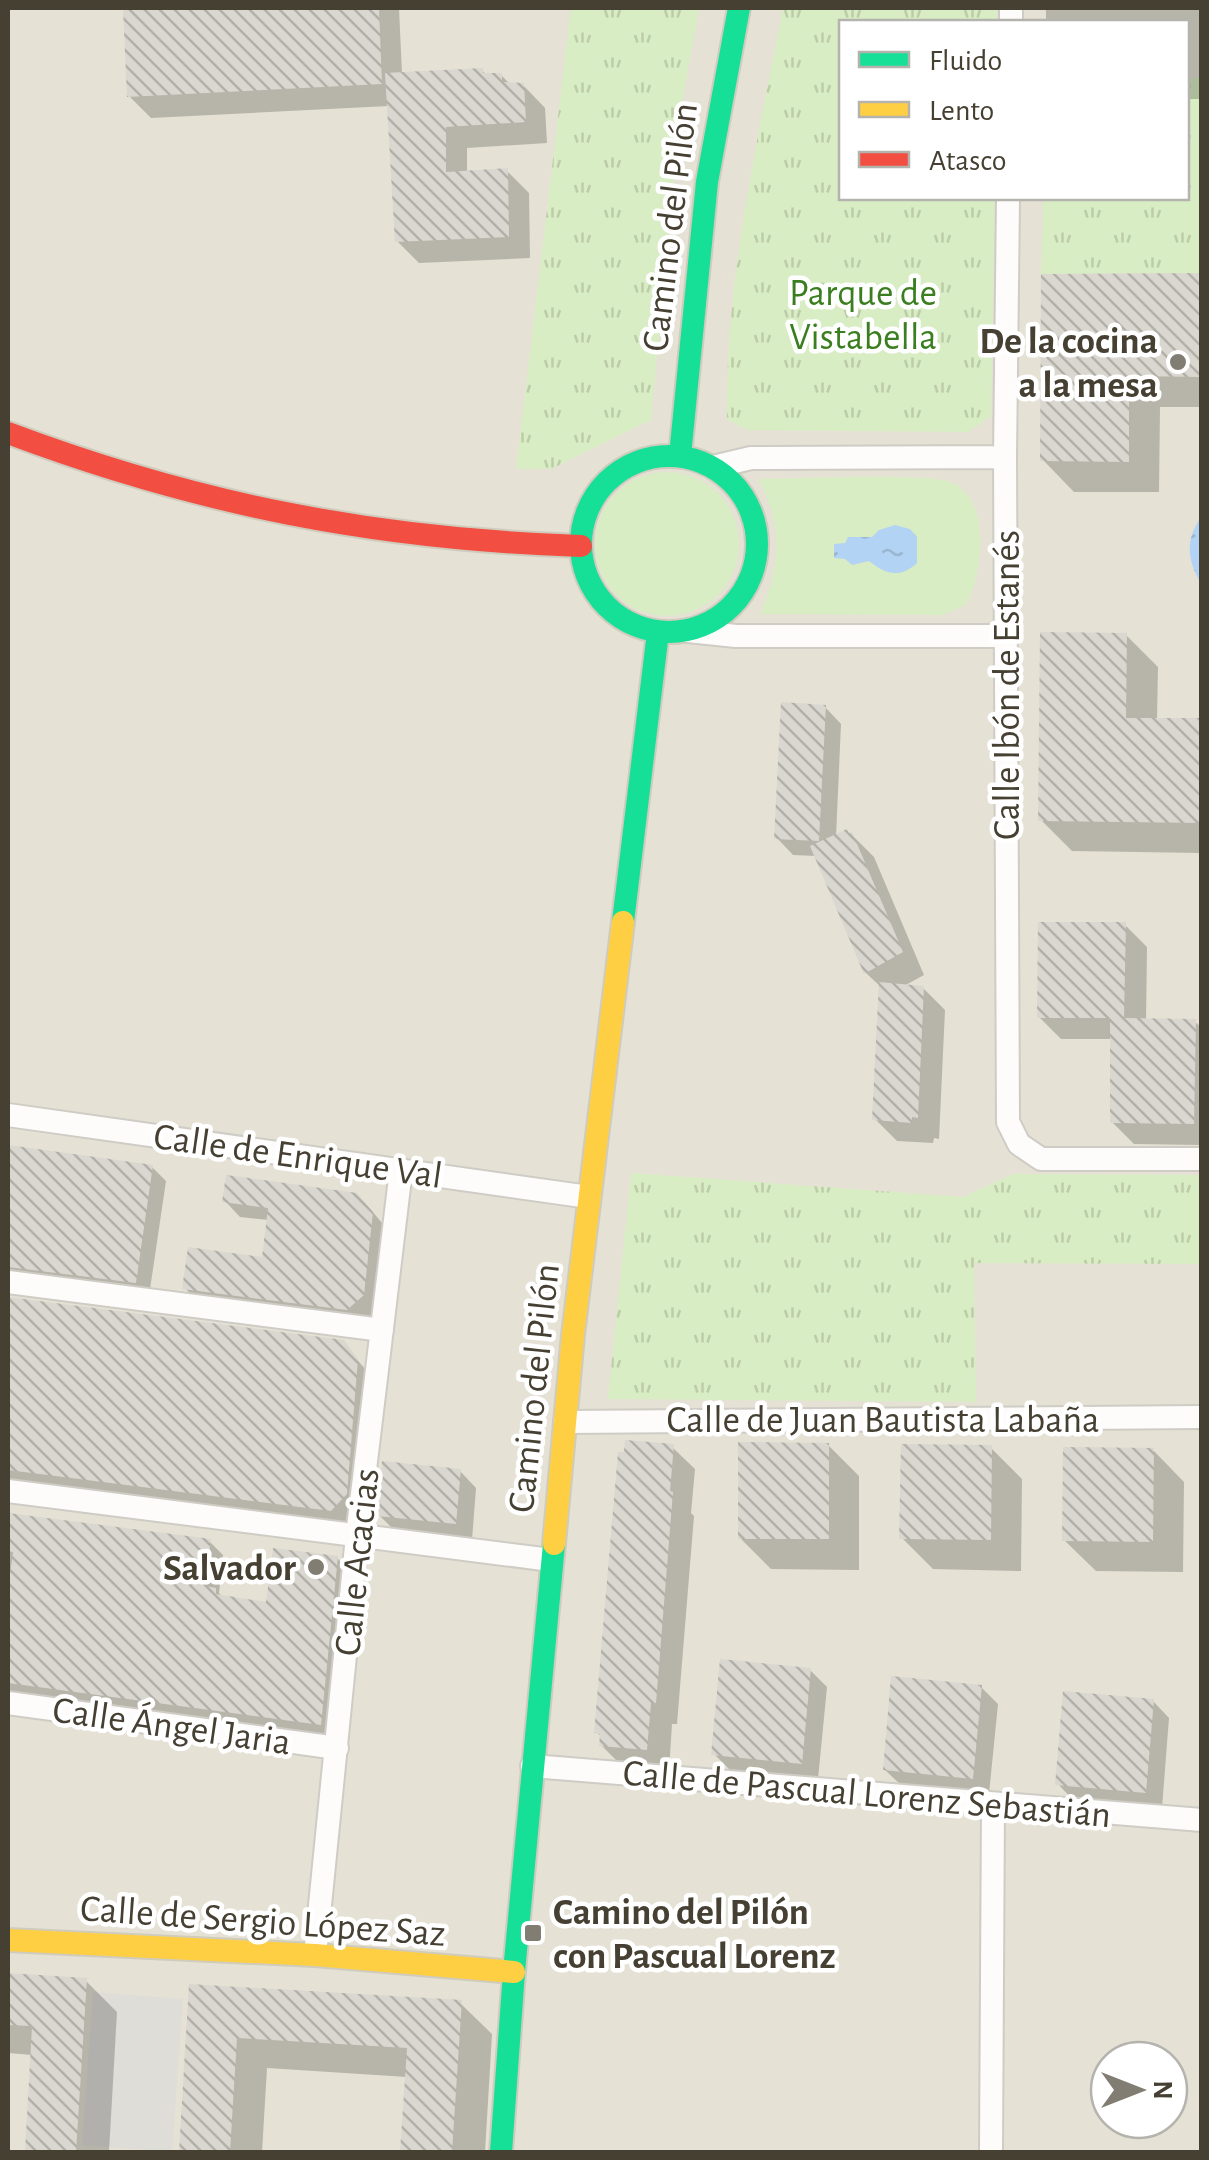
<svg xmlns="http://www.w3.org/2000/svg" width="1209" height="2160" font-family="'Alegreya Sans',sans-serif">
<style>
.residential{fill:#e5e1d4;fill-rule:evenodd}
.green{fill:#d9edc4}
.park{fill:url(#park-tufts)}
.parking{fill:#dfddd7}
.water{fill:url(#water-ripples)}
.shadow{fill:#0003}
.building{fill:url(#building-back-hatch)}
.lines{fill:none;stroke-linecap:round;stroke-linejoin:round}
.street-casing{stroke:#ceccc5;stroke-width:26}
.fast-casing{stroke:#d0ccbd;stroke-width:26}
.slow-casing{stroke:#d0ccbd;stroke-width:26}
.jam-casing{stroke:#d0ccbd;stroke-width:26}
.street{stroke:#fdfcfb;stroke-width:22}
.fast{stroke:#16e098;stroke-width:22}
.slow{stroke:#ffcf43;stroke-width:22}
.jam{stroke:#f24e42;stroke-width:22}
.poi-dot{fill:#827d72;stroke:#fff;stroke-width:4}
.labels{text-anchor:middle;stroke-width:9;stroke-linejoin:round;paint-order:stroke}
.street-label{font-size:38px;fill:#464033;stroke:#fff}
.park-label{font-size:38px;fill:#3b7e20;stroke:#fff}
.poi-label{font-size:38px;font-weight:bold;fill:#464033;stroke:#fff;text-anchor:end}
</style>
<defs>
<pattern id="park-tufts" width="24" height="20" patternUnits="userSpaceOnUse" patternTransform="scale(2.5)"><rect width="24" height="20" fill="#d9edc4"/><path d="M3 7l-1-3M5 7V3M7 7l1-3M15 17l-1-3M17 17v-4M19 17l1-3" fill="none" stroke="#bccca9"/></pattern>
<pattern id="water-ripples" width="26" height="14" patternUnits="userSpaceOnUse" patternTransform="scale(2.5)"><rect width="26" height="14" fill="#b2d3f3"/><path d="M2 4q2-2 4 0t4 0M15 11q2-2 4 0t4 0" fill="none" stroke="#9ab6d1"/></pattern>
<pattern id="building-back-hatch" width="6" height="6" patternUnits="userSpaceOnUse" patternTransform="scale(2.5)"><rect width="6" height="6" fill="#d9d7d0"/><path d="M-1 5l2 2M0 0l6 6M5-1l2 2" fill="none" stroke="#b2b0a9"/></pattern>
</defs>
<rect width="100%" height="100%" fill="#f0eee7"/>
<path class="residential" d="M8 8H1201V2152H8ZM842 22H1186V198H842ZM1109 2060H1169V2120H1109Z"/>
<path class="green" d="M595 544a72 72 0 1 1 144 0a72 72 0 1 1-144 0Z
M758 479C793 479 930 472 953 483 992 503 982 570 967 604L943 615 760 614C781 567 784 524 758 479Z"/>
<path class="park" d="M571 8H699L680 114 651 420 551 469H516Z
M783 8H997V22H842V198H995L991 416 968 432 747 430 727 419C725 281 757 142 783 8Z
M1187 78H1201V273L1041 274 1043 198H1186Z
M631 1173 963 1197 1013 1174 1201 1175V1264L974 1263 976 1402 608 1399Z"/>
<path class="parking" d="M93 1992 183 1999 172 2152 82 2145Z"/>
<path class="water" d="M1201 517V516V583C1187 560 1185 540 1201 517Z
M895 525 910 529 917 537V563C900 579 885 574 869 561L852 565 845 559 834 558V544L845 543 848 537H872L879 530Z"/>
<path class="shadow" d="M126 8H399L402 74 482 70 487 76 501 75 511 85H523L545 108 547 143 467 148V173L507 171 529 193 530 258 419 263 397 241 389 106 151 118 129 96Z
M1046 8H1202V99H1186V22H1046Z
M1202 276V407H1160L1159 492H1074L1043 460Z
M1126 635 1158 667 1157 721H1202V853L1072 851 1041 820Z
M825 707 841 724 836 837 852 835 874 857 924 975 902 987 923 988 945 1010 939 1139 934 1138 933 1143 897 1141 875 1119 882 988 866 973 817 856 793 855 777 838Z
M1125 925 1147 947 1146 1021H1194L1202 1028V1145L1134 1144 1112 1122 1113 1039H1061L1039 1017Z
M8 1148 152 1167 166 1181 149 1296 8 1292Z
M225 1201 372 1211 387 1229 379 1310 363 1324 200 1304 185 1288 264 1260 269 1220 240 1217Z
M8 1298 343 1343 371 1376 360 1508 345 1524 8 1480Z
M828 1445 859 1476V1570L771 1569 740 1538Z
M672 1447 695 1469 691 1513 694 1516 677 1724H672L669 1771 623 1767 601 1745 602 1737 596 1732Z
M991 1448 1022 1479 1021 1571 933 1569 902 1538Z
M1153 1450 1184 1482 1183 1572 1096 1571 1064 1540Z
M460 1471 476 1488 472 1540 396 1532 379 1515Z
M8 1516 210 1542 223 1555 219 1593 223 1597 268 1605 337 1558 351 1572 334 1737 8 1693Z
M810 1670 827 1687 818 1779 731 1771 714 1754Z
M981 1687 998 1704 989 1794 902 1786 885 1770Z
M1153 1701 1169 1718 1162 1808 1074 1801 1058 1784Z
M8 1976 85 1980 117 2012 109 2152H28L33 2055 8 2053Z
M191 1986 460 2003 492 2034 485 2152H403L407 2077 267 2068 262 2152H181Z"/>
<path class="building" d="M123 8H379L382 84 127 97Z
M483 68V73H502V82L524 83 526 122 446 127V172L508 168 509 237 395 242 385 73Z
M1202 273V377L1129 376V462L1040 461 1041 274Z
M1040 632 1127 633 1126 718H1202V823L1038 821Z
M781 702 826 705 819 841 774 839Z
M847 829 849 833 852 832 903 952 864 974 810 846Z
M1038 922H1126L1124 1018 1196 1019 1194 1124 1110 1123V1018H1037Z
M879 982 924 986 918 1118 912 1117V1123L872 1120Z
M8 1145 153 1165 136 1283 8 1267Z
M226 1175 357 1193 373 1212 364 1295 347 1310 182 1289 188 1247 262 1257 268 1208 222 1202Z
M8 1297 344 1340 358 1359 347 1494 331 1511 8 1470Z
M625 1440 674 1444 670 1491 673 1492 656 1703H651L647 1750 599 1746 600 1734 594 1733 618 1452H624Z
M738 1442 829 1443V1539H738Z
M901 1444 992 1445 991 1540 899 1539Z
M1063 1447 1154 1448 1153 1542 1062 1541Z
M382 1461 461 1469 456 1524 377 1516Z
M8 1513 211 1539 205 1586 216 1588V1594L266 1602 273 1548 338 1556 321 1725 8 1683V1590L13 1552 8 1551Z
M720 1659 811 1668 802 1764 711 1755Z
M891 1676 982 1685 973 1779 883 1770Z
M1063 1691 1154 1699 1146 1793 1055 1785Z
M8 1973 87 1978 76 2152H25L32 2026 8 2025Z
M189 1984 462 2000 452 2152H400L407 2048 237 2038 230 2152H179Z"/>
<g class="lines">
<defs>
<path id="street" d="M1011 22V8
M1008 198 1005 457 1008 1122 1019 1144 1041 1159H1202
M713 467 751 458 1005 457
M688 631 736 636H1005
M8 1115 589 1197
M8 1282 382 1330
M565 1422 1202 1417
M8 1491 551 1560
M8 1703 337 1748
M532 1766 1202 1820
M315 1955 357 1536 401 1170
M991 2152 993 1804"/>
<path id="fast" d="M581 544a88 88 0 1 1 176 0a88 88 0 1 1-176 0Z
M680 456 707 182 739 8
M623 922 658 632
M501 2152 514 1972 554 1544"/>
<path id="slow" d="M554 1544 573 1335 623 922
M8 1940 315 1955 514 1972"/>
<path id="jam" d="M8 433C200 505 376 539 581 546"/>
</defs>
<use href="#street" class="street-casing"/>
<use href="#fast" class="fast-casing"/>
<use href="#slow" class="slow-casing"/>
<use href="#jam" class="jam-casing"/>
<use href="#street" class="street"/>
<use href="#fast" class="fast"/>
<use href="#slow" class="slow"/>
<use href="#jam" class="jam"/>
</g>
<g class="poi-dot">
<circle cx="1178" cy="362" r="10"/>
<circle cx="316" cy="1567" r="10"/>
<rect x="523" y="1923" width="20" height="20" rx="5"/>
</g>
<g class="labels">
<g class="street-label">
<text transform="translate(669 227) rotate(-83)" y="13">Camino del Pilón</text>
<text transform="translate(1006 685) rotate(-90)" y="13">Calle Ibón de Estanés</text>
<text transform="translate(298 1155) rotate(8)" y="13">Calle de Enrique Val</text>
<text transform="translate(533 1388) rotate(-84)" y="13">Camino del Pilón</text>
<text x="883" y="1432">Calle de Juan Bautista Labaña</text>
<text transform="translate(356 1562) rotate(-84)" y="13">Calle Acacias</text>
<text transform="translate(172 1725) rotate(8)" y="13">Calle Ángel Jaria</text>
<text transform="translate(867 1793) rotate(5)" y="13">Calle de Pascual Lorenz Sebastián</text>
<text transform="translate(263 1920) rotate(4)" y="13">Calle de Sergio López Saz</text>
</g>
<g class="park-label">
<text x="863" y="305">Parque de<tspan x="863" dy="44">Vistabella</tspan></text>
</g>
<g class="poi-label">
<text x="1158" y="353">De la cocina<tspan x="1158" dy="44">a la mesa</tspan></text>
<text x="296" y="1580">Salvador</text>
<text x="553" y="1924" text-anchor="start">Camino del Pilón<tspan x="553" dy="44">con Pascual Lorenz</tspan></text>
</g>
</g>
<rect width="1209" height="2160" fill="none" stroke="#464033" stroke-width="20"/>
<rect x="839" y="20" width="350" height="180" fill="#ffffff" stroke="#b5b3ad" stroke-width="2.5"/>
<rect x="859" y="52" width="50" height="15" fill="#16e098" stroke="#b5b3ad" stroke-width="2.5"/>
<text x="929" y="70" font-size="30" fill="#464033">Fluido</text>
<rect x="859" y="102" width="50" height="15" fill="#ffcf43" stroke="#b5b3ad" stroke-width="2.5"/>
<text x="929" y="120" font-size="30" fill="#464033">Lento</text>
<rect x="859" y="152" width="50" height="15" fill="#f24e42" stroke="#b5b3ad" stroke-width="2.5"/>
<text x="929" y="170" font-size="30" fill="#464033">Atasco</text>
<g transform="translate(1139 2090) rotate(90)"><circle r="48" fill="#ffffff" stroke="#b5b3ad" stroke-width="2.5"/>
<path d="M0-8L18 38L0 25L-18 38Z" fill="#827d72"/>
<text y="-15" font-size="28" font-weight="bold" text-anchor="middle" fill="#464033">N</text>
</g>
</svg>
